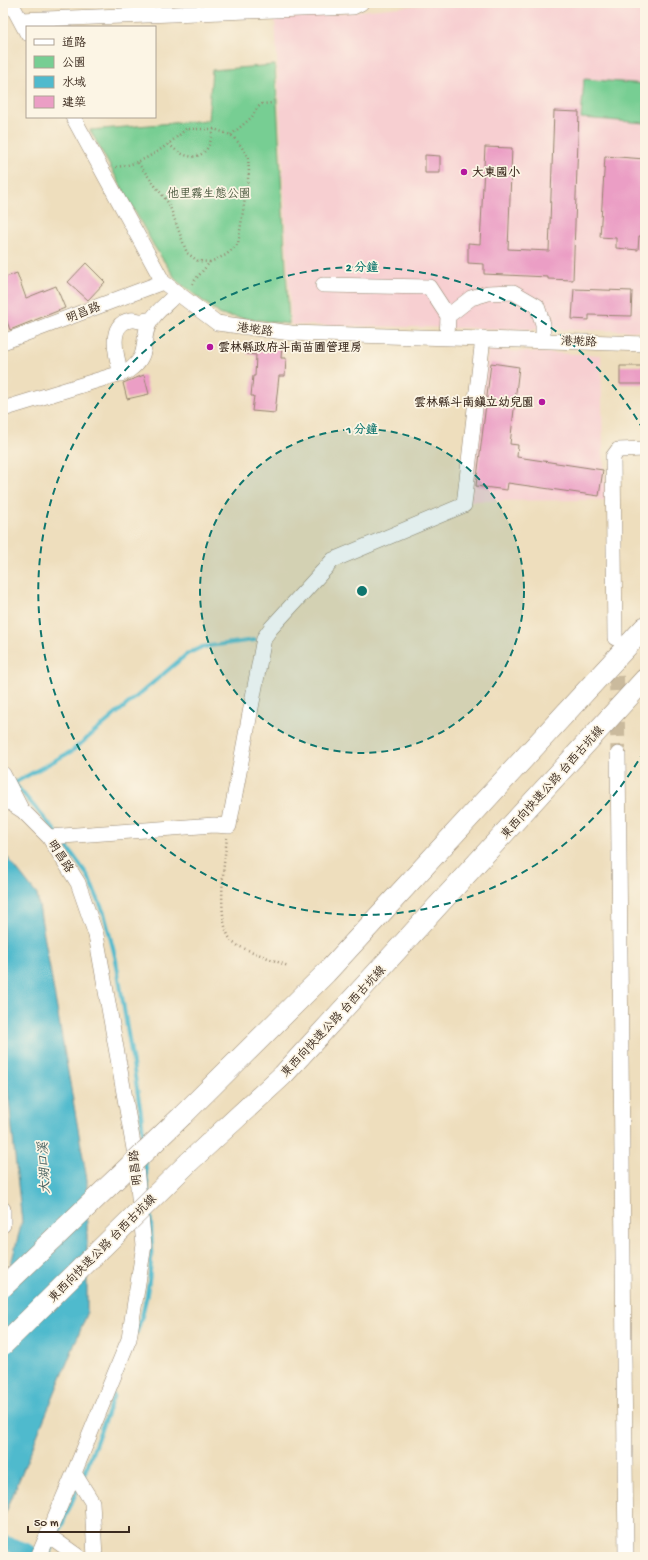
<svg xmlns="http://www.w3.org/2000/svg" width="648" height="1560" font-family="'Gochi Hand','LXGW WenKai TC',sans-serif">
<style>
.built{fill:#f7cfd1}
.green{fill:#77ce93;stroke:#597c58}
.water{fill:#50bacd;stroke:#467276}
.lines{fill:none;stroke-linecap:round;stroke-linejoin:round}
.stream{stroke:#50bacd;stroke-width:4}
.canal{stroke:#50bacd;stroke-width:14}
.building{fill:#eb9ec5}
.minor-tunnel{stroke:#caba9d;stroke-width:15;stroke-dasharray:15 8;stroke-linecap:butt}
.minor-casing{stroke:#94846e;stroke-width:16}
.highway-casing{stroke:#94846e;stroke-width:22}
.path{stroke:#94846e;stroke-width:2.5;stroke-dasharray:1 3;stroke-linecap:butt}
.minor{stroke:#fff;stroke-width:15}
.highway{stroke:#fff;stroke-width:21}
.highway-bridge-casing{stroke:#94846e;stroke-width:22;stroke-linecap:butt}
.highway-bridge{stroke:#fff;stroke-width:21}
.ring{fill:none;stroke:#0f766e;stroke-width:2;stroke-dasharray:7 5}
.poi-dot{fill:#b5179e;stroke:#fcf5e5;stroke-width:1.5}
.labels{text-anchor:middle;stroke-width:3.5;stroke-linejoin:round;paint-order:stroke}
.poi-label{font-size:12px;font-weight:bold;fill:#3b2a1e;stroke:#fcf5e5;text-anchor:start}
.park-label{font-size:12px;fill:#4d5b41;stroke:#fcf5e5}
.street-label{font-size:12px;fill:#3b2a1e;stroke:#fcf5e5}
.water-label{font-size:13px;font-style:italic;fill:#425c5b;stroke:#fcf5e5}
.centre{fill:#0f766e;stroke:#fcf5e5;stroke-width:2}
.ring-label{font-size:12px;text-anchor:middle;font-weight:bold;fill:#0f766e;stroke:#fcf5e5;stroke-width:3.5;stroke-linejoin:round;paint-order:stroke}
</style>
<rect width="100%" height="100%" fill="#fcf5e5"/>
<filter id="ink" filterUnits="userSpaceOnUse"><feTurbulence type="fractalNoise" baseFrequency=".025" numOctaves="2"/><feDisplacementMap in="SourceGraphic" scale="8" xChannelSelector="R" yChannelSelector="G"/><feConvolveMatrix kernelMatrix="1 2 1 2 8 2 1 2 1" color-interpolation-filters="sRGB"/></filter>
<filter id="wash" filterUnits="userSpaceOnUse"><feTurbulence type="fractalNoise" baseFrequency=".012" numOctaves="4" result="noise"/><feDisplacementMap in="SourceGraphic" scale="16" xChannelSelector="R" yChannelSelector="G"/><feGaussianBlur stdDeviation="0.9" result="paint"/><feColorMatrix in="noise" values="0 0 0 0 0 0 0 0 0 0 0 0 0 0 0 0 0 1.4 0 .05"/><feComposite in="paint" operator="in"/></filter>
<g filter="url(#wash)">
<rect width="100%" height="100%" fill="#eedebd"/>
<path class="built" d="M443 3H645V331L291 325 275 19Z
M488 350 601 355 603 449 606 500 470 501Z"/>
<path class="green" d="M275 65 289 324 221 315 177 281 154 246 90 130 208 120 212 70Z
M584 79 645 84V123L581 118Z"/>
<path class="water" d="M3 852 37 895 87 1180V1314L3 1519V1294L22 1222 3 1044Z"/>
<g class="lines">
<path class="stream" d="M57 833 14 783 72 751 187 654 202 647 255 640
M62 840 88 876 104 913 116 960 141 1113 144 1142
M145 1161 148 1192
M137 1332C151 1292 154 1252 150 1211
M82 1480 114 1395
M57 1536 78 1488
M48 1557 54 1543"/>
<path class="canal" d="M3 1542 24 1549 39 1557"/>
</g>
<g id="blocks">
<path class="building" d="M554 111 579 112 573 280 548 279V277L484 274V264L468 263V243L480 244 485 147 512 148 508 249 549 251Z
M425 155 440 156V173H425Z
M605 156 645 159V236H639L638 250 616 248V238L600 237Z
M86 263 105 282 88 300 68 282Z
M17 273 26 298 56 286 65 308 10 330 3 310V278Z
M574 289 632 291 631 316 589 315V320L572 319Z
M247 343 282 346 281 358H286L285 376H279L275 413 252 411 254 396H251L253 376H255L256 355 247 354Z
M491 363 519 367 510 444 518 445 517 457 603 470 599 496 508 483 507 490 476 486Z
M620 366H645V384H620Z
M144 375 149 394 127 399 123 383Z"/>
</g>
</g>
<g filter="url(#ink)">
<use href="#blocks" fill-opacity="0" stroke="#94846e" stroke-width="1"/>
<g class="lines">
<path class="minor-tunnel" d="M616 653 618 754"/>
<defs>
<path id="minor" d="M11 3 27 33
M20 20 353 7 361 3
M73 117 163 282 217 323 291 333 645 344
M323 285 429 287 448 316
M447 337 448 316 471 298 488 293 513 292 537 306 543 324V340
M3 342 163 282
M121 374C117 359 106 323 131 320 133 319 137 321 140 321 144 321 148 320 152 319
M3 409 128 371C153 354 138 339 152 319 158 310 169 302 176 294
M615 638 613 457 618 450 645 449
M618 754 626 1557
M3 774 21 809
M3 798 23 811 49 837 78 883 96 935 134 1149 144 1245 129 1339 74 1473 92 1502 95 1557
M49 837 214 825 229 826 264 638 271 628 333 560 464 505 483 338
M3 1209V1225
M48 1535 79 1557
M38 1557 74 1473"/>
<path id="highway" d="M183 1115 326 973 645 627
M189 1162 283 1075 645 679"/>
</defs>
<use href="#minor" class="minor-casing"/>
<use href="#highway" class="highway-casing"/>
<path class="path" d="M231 135 252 117 257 108 262 104 272 103
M169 144C179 155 198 164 208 147 211 142 212 134 214 129
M138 163 169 204 187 253 198 261 210 262
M116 167C144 164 166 147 186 129H214L231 135 239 143 248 157 249 172 238 244 226 255 210 262 190 286
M227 838C224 862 216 921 231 940 232 943 236 944 238 946L288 966"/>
<use href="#minor" class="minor"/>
<use href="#highway" class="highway"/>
<defs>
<path id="highway-bridge" d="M3 1287 183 1115
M3 1345 189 1162"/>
</defs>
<use href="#highway-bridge" class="highway-bridge-casing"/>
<use href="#highway-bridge" class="highway-bridge"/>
</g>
</g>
<circle cx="362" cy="591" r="162" fill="#0f766e" fill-opacity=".12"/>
<g class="ring">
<circle cx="362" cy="591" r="162"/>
<path d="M644 751A324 324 0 1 1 644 431"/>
</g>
<g class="poi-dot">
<circle cx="464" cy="172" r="4"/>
<circle cx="210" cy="347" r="4"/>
<circle cx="542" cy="402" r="4"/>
</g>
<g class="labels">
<g class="poi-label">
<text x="472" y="176">大東國小</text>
<text x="218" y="351">雲林縣政府斗南苗圃管理房</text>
<text x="534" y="406" text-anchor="end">雲林縣斗南鎮立幼兒園</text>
</g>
<g class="park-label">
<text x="209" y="197">他里霧生態公園</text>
</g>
<g class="street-label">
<text transform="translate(83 312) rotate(-21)" y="4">明昌路</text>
<text transform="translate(255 329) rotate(8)" y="4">港墘路</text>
<text transform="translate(579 341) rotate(2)" y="4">港墘路</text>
<text transform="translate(552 782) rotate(-48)" y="4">東西向快速公路 台西古坑線</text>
<text transform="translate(61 856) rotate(57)" y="4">明昌路</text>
<text transform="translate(333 1021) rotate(-47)" y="4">東西向快速公路 台西古坑線</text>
<text transform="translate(135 1168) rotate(-96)" y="4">明昌路</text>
<text transform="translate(102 1248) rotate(-45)" y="4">東西向快速公路 台西古坑線</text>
</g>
<g class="water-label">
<text transform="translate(43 1168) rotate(-93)" y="5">大湖口溪</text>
</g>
</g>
<circle cx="362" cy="591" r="6" class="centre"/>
<g class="ring-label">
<text x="362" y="271">2 分鐘</text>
<text x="362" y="433">1 分鐘</text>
</g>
<rect width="648" height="1560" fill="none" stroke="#fcf5e5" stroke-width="16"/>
<rect x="26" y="26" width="130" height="92" fill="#fcf5e5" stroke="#afa495"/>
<rect x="34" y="39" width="20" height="6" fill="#ffffff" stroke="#afa495"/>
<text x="62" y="46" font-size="12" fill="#3b2a1e">道路</text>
<rect x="34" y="56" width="20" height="12" fill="#77ce93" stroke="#afa495"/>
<text x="62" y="66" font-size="12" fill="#3b2a1e">公園</text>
<rect x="34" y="76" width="20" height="12" fill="#50bacd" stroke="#afa495"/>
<text x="62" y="86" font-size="12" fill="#3b2a1e">水域</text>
<rect x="34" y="96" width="20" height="12" fill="#eb9ec5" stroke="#afa495"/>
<text x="62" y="106" font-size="12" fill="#3b2a1e">建築</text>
<path d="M28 1526v6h101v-6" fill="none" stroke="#3b2a1e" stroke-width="2"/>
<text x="34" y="1526" font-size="12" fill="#3b2a1e" stroke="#fcf5e5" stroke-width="3" paint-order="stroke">50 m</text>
</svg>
